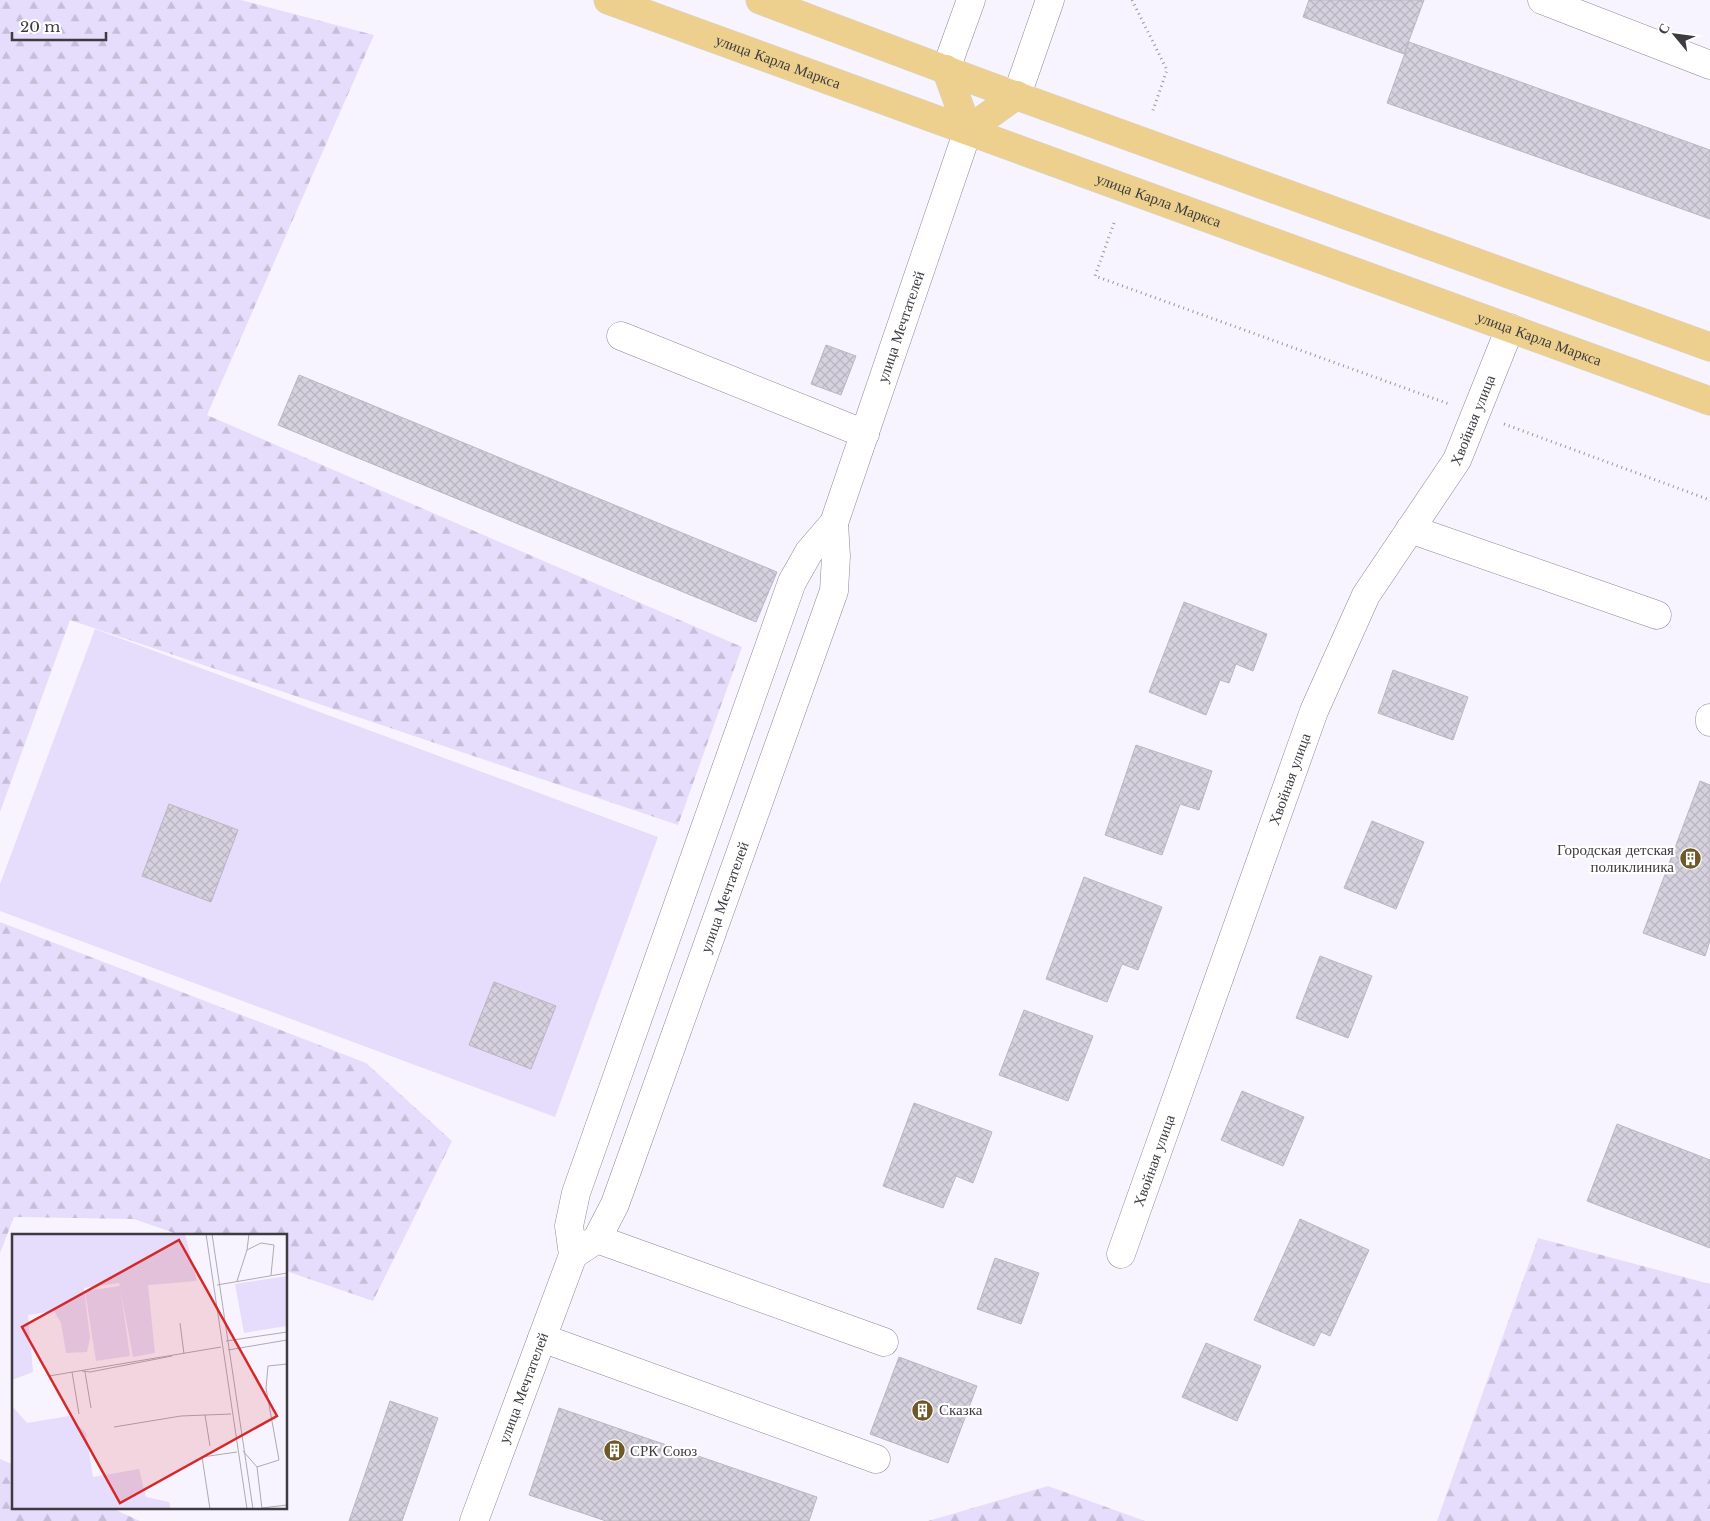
<svg xmlns="http://www.w3.org/2000/svg" width="1710" height="1521" font-family="'Libre Baskerville',serif">
<style>
.forest{fill:url(#forest-firs)}
.park{fill:#e6dcfb}
.building{fill:url(#building-cross-hatch);stroke:#bab6c3}
.lines{fill:none;stroke-linecap:round;stroke-linejoin:round}
.minor-casing{stroke:#8c8995;stroke-width:29}
.major-casing{stroke:#d4d4d5;stroke-width:29}
.path{stroke:#99969e;stroke-width:3;stroke-dasharray:1 4;stroke-linecap:butt}
.minor{stroke:#fff;stroke-width:28}
.major{stroke:#edd08d;stroke-width:28}
.labels{text-anchor:middle;stroke-width:4.5;stroke-linejoin:round;paint-order:stroke}
.street-label{font-size:15px;fill:#3d3b40;stroke:#fff}
.poi-label{font-size:15px;fill:#3d3b40;stroke:#fff;text-anchor:start}
.inset-road{fill:none;stroke:#adaab3;stroke-width:1}
.view{fill:#d62828;fill-opacity:0.15;stroke:#d62828;stroke-width:2.5}
.inset-edge{fill:none;stroke:#3d3b40;stroke-width:2.5}
</style>
<defs>
<pattern id="forest-firs" width="22" height="20" patternUnits="userSpaceOnUse" patternTransform="scale(1.25)"><rect width="22" height="20" fill="#e6dcfb"/><path d="M5 1l3.5 6h-7zM16 11l3.5 6h-7z" fill="#c6bed8"/></pattern>
<pattern id="building-cross-hatch" width="8" height="8" patternUnits="userSpaceOnUse" patternTransform="scale(1.25)"><rect width="8" height="8" fill="#d5d1de"/><path d="M0 0l8 8M0 8l8-8" fill="none" stroke="#b8b4c0"/></pattern>
</defs>
<rect width="100%" height="100%" fill="#f8f4ff"/>
<path class="forest" d="M0 0H241L374 35 207 415 742 647 678 825 70 620 0 812Z
M0 922 366 1063 452 1141 373 1301 286 1271V1235H180L134 1219 14 1217 0 1253Z
M1538 1238 1710 1284V1521H1437Z
M0 1459 14 1465V1507H109L140 1521H0Z
M1048 1486 1145 1521H928Z"/>
<path class="park" d="M95 629 658 837 555 1117 0 911V884Z"/>
<path class="building" d="M1309 0H1424L1404 54 1303 17Z
M1409 42 1710 150V219L1387 103Z
M826 345 856 356 841 395 811 384Z
M299 375 777 572 756 622 278 425Z
M1184 602 1267 634 1253 671 1236 664 1229 683 1220 680 1206 715 1149 692Z
M1393 670 1468 697 1453 740 1378 713Z
M1136 745 1212 771 1199 810 1180 804 1162 855 1105 835Z
M1700 781 1710 785V941L1705 956 1643 933Z
M169 804 238 830 211 902 142 876Z
M1372 821 1424 842 1396 909 1344 888Z
M1084 877 1162 907 1138 970 1122 964 1107 1002 1046 979Z
M1320 956 1372 976 1348 1038 1296 1018Z
M494 982 556 1006 531 1069 469 1045Z
M1024 1010 1093 1036 1068 1101 999 1075Z
M1242 1091 1304 1117 1283 1166 1221 1140Z
M914 1103 992 1132 973 1183 956 1176 943 1208 883 1186Z
M1617 1124 1710 1160V1248L1587 1201Z
M1300 1219 1369 1250 1330 1336 1321 1332 1314 1346 1254 1320Z
M995 1258 1039 1273 1021 1324 977 1309Z
M1206 1343 1261 1366 1237 1421 1182 1397Z
M899 1357 977 1386 948 1463 870 1434Z
M390 1401 438 1418 402 1521H349Z
M559 1408 817 1497 809 1521H606L529 1495Z"/>
<g class="lines">
<defs>
<g id="minor">
<path d="M1542 0 1710 65"/>
<path d="M946 69 971 0"/>
<path d="M1017 95 1050 0"/>
<path d="M621 336 865 434"/>
<path d="M1410 529 1657 615"/>
<path d="M1710 718V722"/>
<path d="M597 1239 884 1342"/>
<path id="s1" d="M1121 1254 1314 711 1366 595 1457 460 1510 328"/>
<path id="s2" d="M573 1255 597 1239 615 1204 834 591 836 556 834 523"/>
<path d="M542 1338 876 1459"/>
<path id="s3" d="M474 1521 573 1255 569 1226 576 1193 792 582 809 552 834 523 968 130"/>
</g>
<g id="major">
<path id="s4" d="M608 0 1710 401"/>
<path d="M760 0 981 83 1710 347"/>
<path d="M946 69 968 130 1017 95"/>
</g>
</defs>
<use href="#minor" class="minor-casing"/>
<use href="#major" class="major-casing"/>
<path class="path" d="M1132 0 1167 70 1152 113
M1114 223 1095 276 1449 404
M1504 424 1710 500"/>
<use href="#minor" class="minor"/>
<use href="#major" class="major"/>
</g>
<defs>
<symbol id="building-disc" viewBox="-11 -11 22 22"><circle r="9.5" fill="#6f5828" stroke="#fff"/><path d="M-4-6H4V6H1V3H-1V6H-4ZM-2.5-4.3h1.7v1.8h-1.7ZM.8-4.3h1.7v1.8H.8ZM-2.5-1h1.7V.8h-1.7ZM.8-1h1.7V.8H.8Z" fill="#fff"/></symbol>
</defs>
<g fill-rule="evenodd">
<use href="#building-disc" x="1678" y="846" width="25" height="25"/>
<use href="#building-disc" x="910" y="1398" width="25" height="25"/>
<use href="#building-disc" x="602" y="1438" width="25" height="25"/>
</g>
<g class="labels">
<g class="street-label">
<text dy="5" stroke="none"><textPath href="#s4" startOffset="181">улица Карла Маркса</textPath></text>
<text dy="5" stroke="none"><textPath href="#s4" startOffset="586">улица Карла Маркса</textPath></text>
<text dy="5" stroke="none"><textPath href="#s3" startOffset="1275">улица Мечтателей</textPath></text>
<text dy="5" stroke="none"><textPath href="#s4" startOffset="991">улица Карла Маркса</textPath></text>
<text dy="5" stroke="none"><textPath href="#s1" startOffset="909">Хвойная улица</textPath></text>
<text dy="5" stroke="none"><textPath href="#s1" startOffset="504">Хвойная улица</textPath></text>
<text dy="5" stroke="none"><textPath href="#s2" startOffset="394">улица Мечтателей</textPath></text>
<text dy="5" stroke="none"><textPath href="#s1" startOffset="99">Хвойная улица</textPath></text>
<text dy="5" stroke="none"><textPath href="#s3" startOffset="142">улица Мечтателей</textPath></text>
</g>
<g class="poi-label">
<text x="1674" y="855" text-anchor="end">Городская детская<tspan x="1674" dy="17">поликлиника</tspan></text>
<text x="939" y="1415">Сказка</text>
<text x="630" y="1456">СРК Союз</text>
</g>
</g>
<g transform="translate(12 1234)">
<rect width="275" height="275" fill="#f8f4ff"/>
<path d="M0 0H173L185 47 136 51 143 119 121 123 107 49 72 54 78 104 75 118 54 119 49 89 42 77 16 81 21 138 0 146ZM0 172 15 189 57 182 74 199 81 243 127 235 134 263 157 268 159 275H0Z" fill="#e6dcfb"/>
<path d="M275 42V92L232 99 223 50ZM108 52 118 122 84 127 73 57Z" fill="#e6dcfb"/>
<path class="inset-road" d="M194 0 235 275M200 0 241 275M235 16 237 0M225 47 235 16 249 9 262 11 259 41M205 51 275 39M168 89 172 120M214 107 275 98M216 116 275 106M70 137 78 138 160 122M60 138 67 180M73 138 79 174M37 142 209 113M193 181 198 212M102 193 169 182 219 180M231 217 245 233 250 275M245 233 267 226 254 154 256 132 275 130M250 274 275 271M198 275 190 223 225 218"/>
<path class="view" d="M167 6 265 182 108 269 10 93Z"/>
<rect width="275" height="275" class="inset-edge"/>
</g>
<g transform="translate(1675 35) rotate(299)" stroke="#ffffff" stroke-width="4" paint-order="stroke">
<path d="M0-4L9 19L0 12L-9 19Z" fill="#3d3b40"/>
<text y="-8" font-size="14" font-weight="bold" text-anchor="middle" fill="#3d3b40">С</text>
</g>
<path d="M12 32v8h94v-8" fill="none" stroke="#3d3b40" stroke-width="2.5"/>
<text x="20" y="32" font-size="15" fill="#3d3b40" stroke="#ffffff" stroke-width="4" paint-order="stroke">20 m</text>
</svg>
